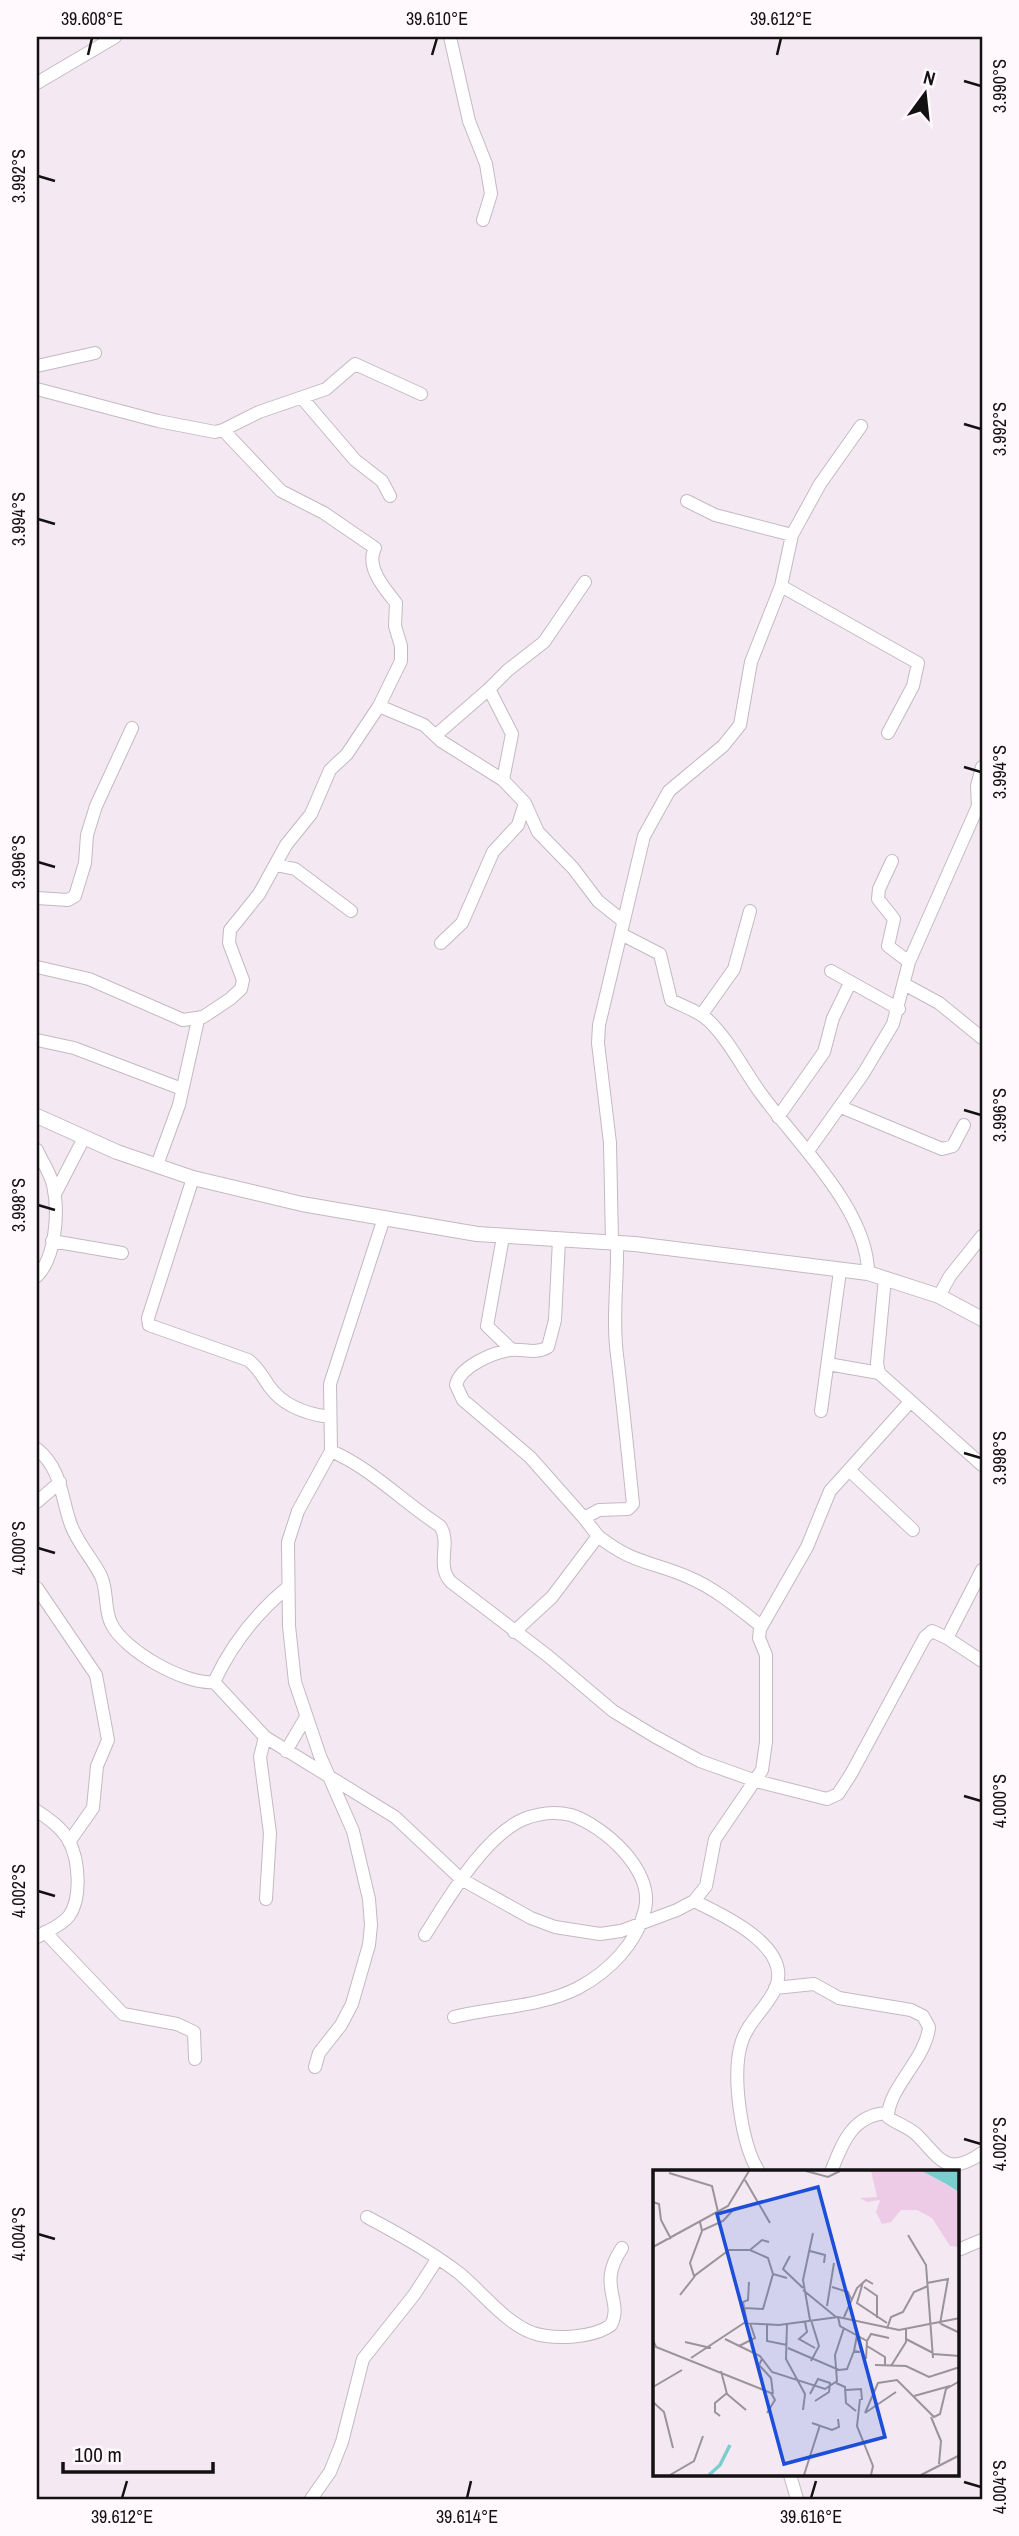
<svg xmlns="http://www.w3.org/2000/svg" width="1019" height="2536" font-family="'Archivo Narrow',sans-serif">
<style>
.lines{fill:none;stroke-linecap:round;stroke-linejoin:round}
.minor-casing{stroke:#c3b9c1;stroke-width:14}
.tertiary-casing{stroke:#c3b9c1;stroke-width:16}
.minor{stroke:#fff;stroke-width:12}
.tertiary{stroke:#fff;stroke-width:14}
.ticks{fill:none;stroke:#141113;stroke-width:2.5}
.inset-river{fill:none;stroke:#7bcece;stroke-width:3.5}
.inset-road{fill:none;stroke:#9a9399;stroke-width:2}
.view{fill:#1d4ed8;fill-opacity:0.15;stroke:#1d4ed8;stroke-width:3.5}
.inset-edge{fill:none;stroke:#141113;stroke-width:3.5}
.neatline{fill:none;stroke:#141113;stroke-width:2.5}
.ticks-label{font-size:18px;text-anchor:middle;fill:#141113}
</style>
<rect width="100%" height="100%" fill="#f4e9f2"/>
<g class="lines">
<defs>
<path id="minor" d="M450 37 469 121 486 164 491 194 483 220
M37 83 115 37
M37 366 95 353
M37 389 158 421 215 432 223 430 281 491 324 513 375 548C365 567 385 589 396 603L395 626 401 646V661L379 706
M302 398 355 460 382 481 390 496
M223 430 259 412 326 389 355 364 421 394
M687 501 715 515 792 535
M585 582 544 642 508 670 489 689 512 734 503 780 525 803 538 832 573 868 598 901 623 921
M781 586 918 663 913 686 888 733
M436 735 489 689
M892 861 879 889 878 899 894 919 888 946 909 962
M276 865 295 869 351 911
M37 898 68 900 75 896 85 863 87 835 96 806 132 728
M621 934 660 954 671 1000C684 1007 697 1010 708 1020 730 1041 744 1071 762 1095 797 1143 868 1210 868 1273
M441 943 462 923 493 852 518 825 525 803
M37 967 89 979 183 1020 203 1017 230 999 241 989 243 980 229 943 230 930 259 894 286 845 311 814 330 770 347 754 379 706 424 725 441 741 503 780
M831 971 899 1009
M904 984 939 1003 982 1038
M702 1014 734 969 750 911
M37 1040 74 1048 182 1089
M841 1107 942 1149 953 1146 964 1125
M778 1117 824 1052 833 1018 850 983
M37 1150C42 1162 50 1172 53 1185 59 1211 56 1257 37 1276
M808 1151 863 1074 893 1024 909 962 978 806 977 786 982 767
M157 1165 179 1105 198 1020
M193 1178 148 1318 149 1325 248 1360C258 1367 262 1376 269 1386 283 1406 307 1414 329 1417
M55 1194 84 1138
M503 1237 487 1326 512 1350
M559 1240 555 1320 548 1347C535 1355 523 1348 510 1350 493 1353 460 1366 456 1385L463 1400 530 1457 584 1518
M52 1241 122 1253
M612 1242 610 1143 598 1043 599 1025 644 836 669 791 723 746 740 725 751 662 781 586 792 535 820 484 861 426
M885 1278 877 1363 879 1373 982 1465
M939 1296 950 1276 982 1236
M828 1364 879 1373
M821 1411 840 1271
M37 1449C62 1469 61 1498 71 1525 78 1544 92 1558 101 1576 108 1591 104 1609 111 1623 123 1650 185 1685 214 1682
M331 1451C371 1468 403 1502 440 1526 452 1543 435 1565 451 1582L548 1656 613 1711 654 1736 700 1761 756 1781 827 1799 838 1794 851 1774 925 1637 932 1631 947 1638
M849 1470 913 1530
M37 1502 60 1482
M598 1536C633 1564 651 1561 688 1577 716 1589 737 1607 761 1626
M982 1570 947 1638 982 1661
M37 1588 96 1675 108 1740 97 1766 93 1808 69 1842
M514 1632 552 1597 598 1536 584 1518 599 1510 628 1509 633 1504C628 1454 623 1404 617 1355 612 1318 618 1280 617 1242
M214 1682 265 1737 395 1817 461 1879 531 1918 555 1927 600 1934 621 1931 677 1910 694 1901 706 1886 715 1839 762 1770 766 1742V1655L759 1638 760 1629 807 1547 830 1491 909 1403
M214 1682C231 1646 256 1613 288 1587
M265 1737 260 1757 270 1833 266 1899
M286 1751 306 1717
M37 1811C49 1819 62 1828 69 1841 79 1860 82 1898 69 1916 61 1926 47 1931 37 1937
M694 1901C721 1914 792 1946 776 1987 768 2007 749 2020 742 2041 731 2073 741 2144 759 2172
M45 1932 123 2014 177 2024 194 2032 195 2059
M425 1935C448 1899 484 1836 524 1819 539 1813 555 1811 571 1815 604 1826 654 1870 645 1909 637 1944 608 1972 578 1988 541 2007 494 2007 454 2017
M775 1988 814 1984 839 1998 911 2010 923 2016 929 2027C926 2059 888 2088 888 2117 897 2124 909 2127 917 2135 940 2158 946 2178 982 2153
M315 2067 319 2053 341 2025 352 2004 369 1945 371 1925 369 1899 353 1831 320 1756 295 1682 289 1626 288 1542 298 1511 331 1451 330 1384 384 1218
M831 2172C842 2144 852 2115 887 2113
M367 2217C399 2234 430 2251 459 2273 482 2292 505 2323 533 2333 555 2340 593 2338 611 2325 624 2301 596 2286 622 2248
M958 2250 982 2240
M790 2475 797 2499
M311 2499 330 2472 342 2442 363 2359 414 2295 438 2258"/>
<path id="tertiary" d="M37 1116 117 1152 193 1178 302 1204 477 1234 635 1244 868 1273 939 1296 982 1319"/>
</defs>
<use href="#minor" class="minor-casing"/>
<use href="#tertiary" class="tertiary-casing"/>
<use href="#minor" class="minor"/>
<use href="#tertiary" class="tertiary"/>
</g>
<path class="ticks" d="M88 55 92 38M432 55 437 38M777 55 781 38M964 81 981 86M38 176 55 181M964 424 981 429M38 519 55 524M964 767 981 772M38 862 55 867M964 1110 981 1115M38 1205 55 1210M964 1453 981 1458M38 1548 55 1553M964 1796 981 1801M38 1891 55 1896M964 2139 981 2144M38 2234 55 2239M964 2482 981 2487M122 2498 127 2481M467 2498 471 2481M811 2498 816 2481"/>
<g transform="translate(653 2170)">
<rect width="306" height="306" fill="#f4e9f2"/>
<path d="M218 1H269L306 22V77L297 76 279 48 264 40H248L238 52 229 54 223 42 227 30 214 32 207 28 224 27Z" fill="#edcbe6"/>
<path d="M269 1H306V22L293 14Z" fill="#7bcece"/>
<path class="inset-river" d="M56 305 67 295 77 275"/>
<path class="inset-road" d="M153 1 175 7 187 1M16 3 59 16 65 42M92 10 117 53M0 32 6 34 8 50 18 69M47 52 49 61 37 93 41 106 76 80H97L115 88 120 104M50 60 70 51 82 38M255 65 273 95 280 188M0 77 75 36 96 1M97 80 109 70 116 72M157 81 172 85 171 93M137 86 130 99 150 118M210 112 204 133 234 153M274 113 295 109 287 154M179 117 195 122 198 129M211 117 224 126V148M150 120 183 147M27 125 42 106M174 136 181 93M91 138 110 139 120 104 134 108M185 147 187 156 214 171 213 189M191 147 204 118 213 110 220 114M157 150 150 110 160 63M158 150 166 176 158 191M152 152 154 162 146 169 162 178M94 153 90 132 95 130 96 112M134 154 133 189 152 224 150 240M288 154 307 163M114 155V171L134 175M234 159 238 147 250 142 261 122 275 116M204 165 201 181 207 182M72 169 107 186 119 202 172 219 184 211 182 185 191 158M253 169 280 183M0 170 3 177 118 223 122 230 114 243M214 171 218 164 236 168M32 172 58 178M86 176 102 168 97 153M214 176 232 187V196M135 178 186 200 194 199 201 181M280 184 307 186M38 188 91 153 126 155 185 147 246 160 307 148M109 189 106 195 118 208 120 224M222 195 253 196 276 207 307 197M238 196 253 172V158M68 201 74 224 93 240M183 213 192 217 193 233 203 241M0 217 29 200M193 220 208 219 209 230M157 224 165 209 177 213 176 222 162 231M261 226 297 216M207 229 204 256 220 296 218 305M0 232 11 242 20 278M212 243 225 213 244 210 281 247 287 244 293 219 307 211M212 243 243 222M67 246 62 242V233L74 223M278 247 288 271 286 294M159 253 179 260 186 257 185 249M17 305 41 291 50 266M151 305 167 255M268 305 307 285"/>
<path class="view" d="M165 17 232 267 131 294 64 44Z"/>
<rect width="306" height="306" class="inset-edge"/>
</g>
<rect width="1019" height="2536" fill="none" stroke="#fff8fd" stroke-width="77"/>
<g transform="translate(925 94) rotate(15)" stroke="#fff8fd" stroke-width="5" paint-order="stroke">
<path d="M0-5L12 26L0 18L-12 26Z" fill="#141113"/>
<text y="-10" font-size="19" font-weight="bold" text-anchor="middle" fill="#141113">N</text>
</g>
<path d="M63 2462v10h150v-10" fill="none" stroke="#141113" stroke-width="3.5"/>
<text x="74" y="2462" font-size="21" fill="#141113" stroke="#fff8fd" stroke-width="5" paint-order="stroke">100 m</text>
<rect x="38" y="38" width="943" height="2460" class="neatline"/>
<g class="ticks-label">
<text x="92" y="25">39.608°E</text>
<text x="437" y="25">39.610°E</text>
<text x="781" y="25">39.612°E</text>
<text transform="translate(1000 86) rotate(-90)" y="6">3.990°S</text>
<text transform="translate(19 176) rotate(-90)" y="6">3.992°S</text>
<text transform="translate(1000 429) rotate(-90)" y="6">3.992°S</text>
<text transform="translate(19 519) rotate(-90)" y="6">3.994°S</text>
<text transform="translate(1000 772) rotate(-90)" y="6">3.994°S</text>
<text transform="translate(19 862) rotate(-90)" y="6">3.996°S</text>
<text transform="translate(1000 1115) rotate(-90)" y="6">3.996°S</text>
<text transform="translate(19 1205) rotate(-90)" y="6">3.998°S</text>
<text transform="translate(1000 1458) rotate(-90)" y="6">3.998°S</text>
<text transform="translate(19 1548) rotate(-90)" y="6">4.000°S</text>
<text transform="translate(1000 1801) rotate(-90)" y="6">4.000°S</text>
<text transform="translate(19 1891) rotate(-90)" y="6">4.002°S</text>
<text transform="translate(1000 2144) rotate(-90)" y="6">4.002°S</text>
<text transform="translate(19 2234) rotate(-90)" y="6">4.004°S</text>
<text transform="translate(1000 2487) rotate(-90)" y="6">4.004°S</text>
<text x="122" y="2523">39.612°E</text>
<text x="467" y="2523">39.614°E</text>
<text x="811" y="2523">39.616°E</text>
</g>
</svg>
